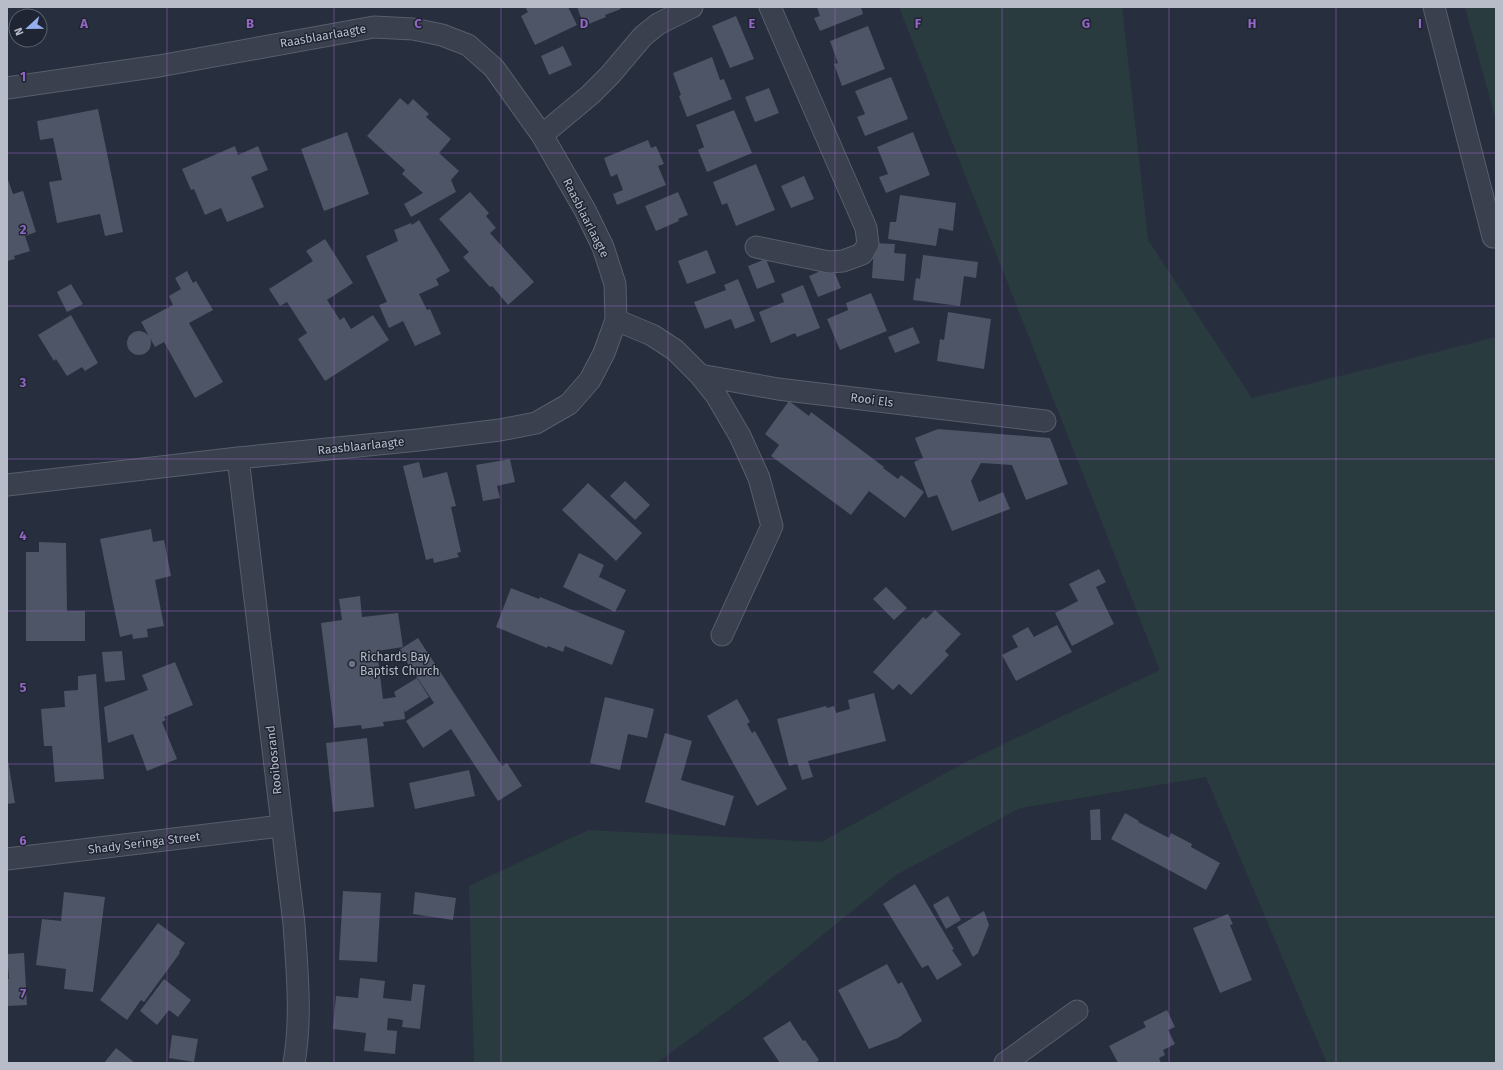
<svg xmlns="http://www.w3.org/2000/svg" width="1503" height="1070" font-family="'Fira Sans',sans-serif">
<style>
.green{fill:#2a3b3f}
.building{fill:#4d5566}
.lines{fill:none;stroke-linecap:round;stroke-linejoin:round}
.minor-casing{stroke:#585e6b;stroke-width:23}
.minor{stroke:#3a404d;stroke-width:21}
.grid{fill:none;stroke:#9366c3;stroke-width:1;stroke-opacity:0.55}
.worship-dot{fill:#6b7280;stroke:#1f2532;stroke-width:1.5}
.labels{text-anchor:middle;stroke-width:3;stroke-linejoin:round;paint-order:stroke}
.street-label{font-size:12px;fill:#b7bcc8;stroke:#1f2532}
.poi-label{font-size:12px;fill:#b7bcc8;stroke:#1f2532;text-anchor:start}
.grid-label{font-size:13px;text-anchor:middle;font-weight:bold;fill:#9366c3;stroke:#1f2532;stroke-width:3;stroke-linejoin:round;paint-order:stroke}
</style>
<rect width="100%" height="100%" fill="#272e3d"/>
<path class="green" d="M899 7H1122L1148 240 1252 398 1496 337V1063H1327L1206 777 1020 808 896 875 753 992 657 1063H474L469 886 588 830 821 842 966 762 1160 670Z
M1465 7H1496V121Z"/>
<path class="building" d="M525 7H568L577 25 535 45 521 16 528 12Z
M577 7H620L621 9 605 15 606 17 584 26Z
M817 7H861L863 14 820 31 814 18 820 16Z
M736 16 754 59 730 68 712 26Z
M868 26 885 69 842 86 834 64 838 63 830 41Z
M563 46 572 65 549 75 541 56Z
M712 57 720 80 724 79 732 99 687 117 679 96 681 95 673 73Z
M891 77 908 119 865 136 857 117 865 114 855 91Z
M769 88 779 113 755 122 745 97Z
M400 98 408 105 413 99 429 114 426 117 451 139 439 153 459 171 451 180 456 192 411 217 404 204 423 193 402 174 405 170 367 136Z
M98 109 123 232 105 236 100 214 57 223 49 182 62 180 53 138 40 140 37 121Z
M734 110 752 153 707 172 698 150 704 147 696 125Z
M347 132 369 194 324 211 301 149Z
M913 132 930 175 886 193 879 177 888 174 877 147Z
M648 140 651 148 656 146 664 164 658 166 666 185 617 205 613 194 623 190 617 174 611 177 604 158Z
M235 146 238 155 258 146 268 170 251 177 264 207 227 222 221 208 205 215 194 189 191 190 182 169Z
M756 164 775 210 736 226 727 203 722 205 713 182Z
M804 176 814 199 791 208 781 186Z
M7 177 13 194 23 191 36 232 25 236 30 251 14 256 15 259 7 261Z
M470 192 489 213 486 216 496 228 490 233 534 282 508 305 492 286 490 287 463 257 469 252 439 219Z
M678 192 688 215 678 219 679 221 656 231 645 206Z
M900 195 956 203 953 231 939 228 936 246 888 239 890 222H896Z
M419 220 450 271 436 279 439 285 419 294 427 310 430 309 441 334 415 346 403 321 389 328 379 305 387 302 366 256 398 241 394 230 411 223 412 225Z
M325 239 353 283 327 300 340 320 344 317 351 329 373 315 389 340 325 381 298 339 307 333 287 302 280 306 269 289 313 261 306 251Z
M874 243 895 244 894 253 906 254 904 281 872 278Z
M707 250 716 273 687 284 678 261Z
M923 255 978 262 976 278 964 276 960 306 913 300 916 278 920 279Z
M766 259 775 282 757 289 748 266Z
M832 266 841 288 818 297 809 276Z
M187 271 193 283 196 281 213 310 189 323 223 382 195 398 164 342 155 347 141 322 173 305 169 296 181 289 175 278Z
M738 279 755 321 735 329 731 319 705 329 694 302 726 290 724 285Z
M71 284 83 304 67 312 57 292Z
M803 285 820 328 797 337 795 333 771 343 759 312 784 302 781 294Z
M871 293 887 331 840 350 827 319 848 310 846 303Z
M948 312 991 319 984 369 937 361 940 339 944 340Z
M71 315 98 363 85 371 82 367 67 376 56 359 54 361 38 335Z
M913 327 920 343 895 353 888 337Z
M127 343a12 12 0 1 1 24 0a12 12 0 1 1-24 0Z
M789 401 809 416 811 412 884 467 883 468 898 479 901 475 924 492 905 518 869 491 851 515 771 456 779 445 765 434Z
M938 429 1050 438 1068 484 1026 500 1012 465 981 463 971 481 979 502 1003 492 1010 509 952 531 937 495 928 498 914 462 923 458 915 438Z
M510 459 515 482 497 486 500 498 483 501 476 465Z
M419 462 423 478 447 472 456 506 451 507 461 552 457 553 459 557 434 563 433 558 426 560 403 466Z
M625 481 650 505 635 520 610 496Z
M588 483 642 533 616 561 562 510Z
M151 529 153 542 164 540 171 576 155 580 164 626 147 629 148 637 133 639 132 634 120 637 100 539Z
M39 542 66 543 67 611H85V641H26V552H39Z
M579 553 604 565 599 577 626 590 615 612 563 587Z
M1099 569 1106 582 1096 587 1114 624 1072 646 1055 613 1078 601 1069 584Z
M886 587 907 608 894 620 873 599Z
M511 588 539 599 540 597 625 631 612 665 565 646 563 652 548 646 547 648 496 627Z
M360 596 362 617 398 613 403 647 377 651 383 699 396 697 394 692 417 678 429 697 405 712 404 709 405 719 383 722 384 726 362 729 361 725 334 728 321 623 342 620 339 599Z
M935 610 961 634 945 651 949 655 911 695 899 684 893 690 873 672 923 617 926 619Z
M1057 625 1072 652 1016 681 1002 655 1018 647 1012 636 1028 627 1034 637Z
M418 638 502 766 507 763 522 786 498 801 451 729 423 748 406 721 434 703 399 650Z
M122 651 125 680 105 682 102 652Z
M175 662 193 705 164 717 166 720 162 722 177 759 147 771 133 734 108 743 104 707 148 690 142 675Z
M96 674 104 779 55 782 52 746H44L41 709 65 707 64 691 78 690V676Z
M874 693 886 741 808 761 813 777 802 780 797 764 789 766 777 719 826 706 827 708 834 706 836 713 850 709 848 700Z
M605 697 654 709 647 738 628 734 620 770 590 763Z
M737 699 750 722 747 724 752 733 755 731 787 789 757 806 707 716Z
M665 733 692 741 681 780 734 796 725 826 645 802Z
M367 738 374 807 333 812 326 743Z
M7 754 15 803 7 804Z
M469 770 475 796 415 809 409 783Z
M1100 809 1101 840H1091L1090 810Z
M1125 813 1139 821 1138 822 1169 838 1171 833 1192 844 1191 847 1220 863 1206 890 1111 839Z
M915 884 954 949 952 950 962 965 937 980 928 965 922 968 883 904Z
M343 891 381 893 377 962 339 960Z
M64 892 105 897 93 992 64 989 66 969 36 965 42 919 61 921Z
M415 892 456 898 453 920 413 914Z
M948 896 961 920 946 929 933 905Z
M984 911 989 925 978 953 973 957 957 927Z
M1228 914 1233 924 1230 925 1252 980 1220 993 1193 928Z
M158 923 185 943 179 952 180 953 144 1002 141 1000 127 1020 100 1000Z
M24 953 27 1005 7 1006V979H9L7 954Z
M887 964 898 984 902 982 922 1021 898 1038 869 1049 838 990Z
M360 978 385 981 383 998 411 1001 413 984 425 985 420 1029 402 1027 403 1020 388 1018 387 1030 397 1031 395 1054 364 1051 366 1033 333 1029 336 996 358 998Z
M164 979 191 1000 178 1017 169 1010 157 1025 140 1011Z
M1167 1010 1175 1027 1168 1030 1175 1044 1163 1050 1165 1055 1159 1058 1161 1063H1118L1109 1046 1146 1027 1143 1022Z
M790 1021 803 1041 805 1040 819 1060 817 1062 818 1063H780L763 1038Z
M172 1035 198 1039 194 1062 169 1058Z
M116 1048 135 1063H104Z"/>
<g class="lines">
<defs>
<path id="minor" d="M1434 7 1493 237
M7 88 159 66 374 27 413 29 442 35 468 45 494 68 542 135 585 210 603 247 615 284 616 320 604 353 590 380 569 404 536 423 500 430 418 440 238 458 7 485
M542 135 590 95 610 75 643 36 658 24 692 7
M756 247 829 262 843 261 862 254 868 244 866 228 770 7
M616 320 652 335 675 350 700 375 716 395 740 436 759 478 772 526 722 635
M700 375 778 389 1045 421
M238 458 294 924C297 970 302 1017 294 1063
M7 859 281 826
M1005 1063 1077 1011"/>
</defs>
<use href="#minor" class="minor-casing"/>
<use href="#minor" class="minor"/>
</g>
<path class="grid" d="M167 7V1063M334 7V1063M501 7V1063M668 7V1063M835 7V1063M1002 7V1063M1169 7V1063M1336 7V1063M7 153H1496M7 306H1496M7 459H1496M7 611H1496M7 764H1496M7 917H1496"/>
<circle class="worship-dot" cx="352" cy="664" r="4"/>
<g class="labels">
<g class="street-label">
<text transform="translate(323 36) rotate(-10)" y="4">Raasblaarlaagte</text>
<text transform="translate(586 218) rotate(63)" y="4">Raasblaarlaagte</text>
<text transform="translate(872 400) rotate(7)" y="4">Rooi Els</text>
<text transform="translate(361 446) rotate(-6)" y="4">Raasblaarlaagte</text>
<text transform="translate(274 760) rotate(-96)" y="4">Rooibosrand</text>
<text transform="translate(144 843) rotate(-7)" y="4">Shady Seringa Street</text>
</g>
<g class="poi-label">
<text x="360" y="661">Richards Bay<tspan x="360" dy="14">Baptist Church</tspan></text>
</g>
</g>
<g class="grid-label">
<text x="84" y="28">A</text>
<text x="250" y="28">B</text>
<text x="418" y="28">C</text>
<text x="584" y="28">D</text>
<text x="752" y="28">E</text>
<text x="918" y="28">F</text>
<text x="1086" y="28">G</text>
<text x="1252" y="28">H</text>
<text x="1420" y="28">I</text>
<text x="23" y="81">1</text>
<text x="23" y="234">2</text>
<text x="23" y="387">3</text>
<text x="23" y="540">4</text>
<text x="23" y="692">5</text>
<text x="23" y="845">6</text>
<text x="23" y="998">7</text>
</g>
<rect width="1503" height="1070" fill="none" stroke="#b7bcc8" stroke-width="16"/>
<g transform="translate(28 28) rotate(248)"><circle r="19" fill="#1f2532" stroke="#5c616e"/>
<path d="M0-3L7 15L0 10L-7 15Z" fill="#94aef0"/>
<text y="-6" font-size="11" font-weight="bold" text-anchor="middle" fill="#b7bcc8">N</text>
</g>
</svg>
